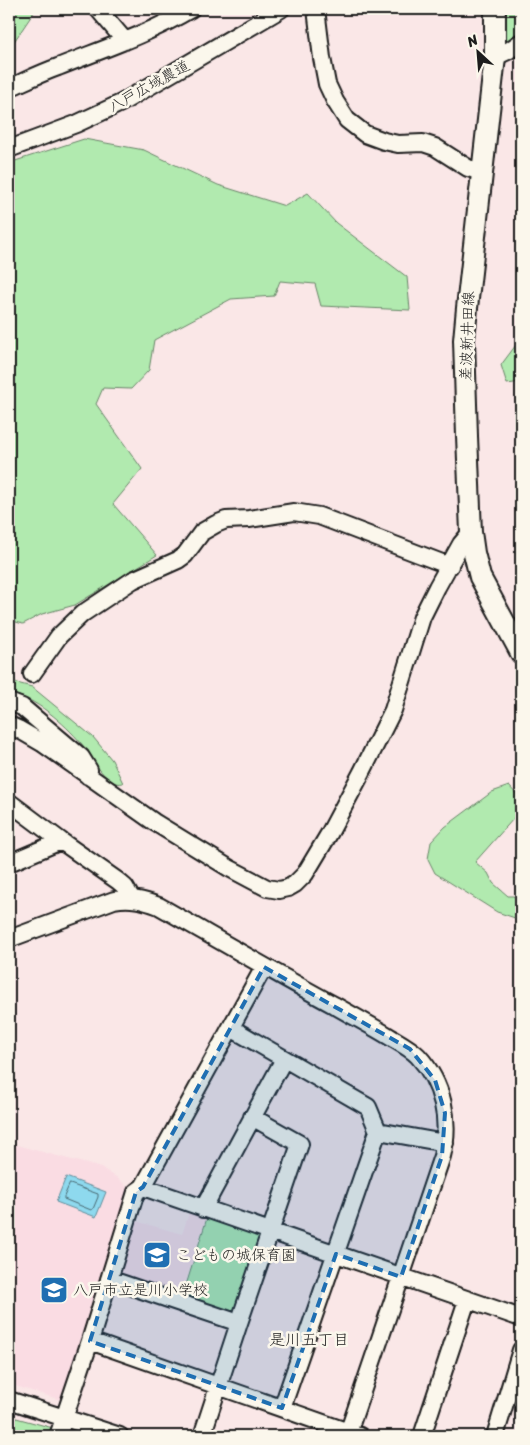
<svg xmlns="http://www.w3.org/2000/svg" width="530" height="1445" font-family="Sriracha,'Klee One',sans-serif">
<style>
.built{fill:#fadce3}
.green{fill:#b1eaaf;stroke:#668366}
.water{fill:#8ed9ee;stroke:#608d9a}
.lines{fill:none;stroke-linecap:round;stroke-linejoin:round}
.shore{stroke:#4a6870;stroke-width:1}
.minor-casing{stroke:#1c1c1c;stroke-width:20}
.major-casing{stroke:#1c1c1c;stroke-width:24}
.minor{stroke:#fbf7ec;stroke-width:16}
.major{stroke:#fbf7ec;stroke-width:20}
.marked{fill:#1f6fb2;fill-opacity:0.2;stroke:#1f6fb2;stroke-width:4;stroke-dasharray:10 6;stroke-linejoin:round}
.labels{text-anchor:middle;stroke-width:5;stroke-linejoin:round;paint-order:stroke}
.street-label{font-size:15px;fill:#1c1c1c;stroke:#fbf7ec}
.poi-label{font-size:15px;fill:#1c1c1c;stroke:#fbf7ec;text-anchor:start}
.neighbourhood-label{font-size:16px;fill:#1c1c1c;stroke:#fbf7ec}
</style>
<rect width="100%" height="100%" fill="#fae7e7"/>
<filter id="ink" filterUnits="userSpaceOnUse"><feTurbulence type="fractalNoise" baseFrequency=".02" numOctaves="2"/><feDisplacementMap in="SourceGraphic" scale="10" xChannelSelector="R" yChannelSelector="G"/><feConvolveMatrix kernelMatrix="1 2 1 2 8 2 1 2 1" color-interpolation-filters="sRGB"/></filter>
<g filter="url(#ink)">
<path class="built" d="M9 1143 102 1168 119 1179 129 1189 132 1196 61 1400 9 1384Z
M189 1213 206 1218 181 1296 114 1275 132 1220 182 1234Z"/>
<path class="green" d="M9 9H36L9 49Z
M504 9H521V36L506 44Z
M84 139 144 150 218 185 285 206 308 193 336 223 407 277 410 310 321 306 315 284 280 281 274 296 231 299 154 340 149 370 131 389 103 388 96 404 142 469 113 504 157 555 75 605 42 614 23 624 9 620V163Z
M519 341 521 342V382L507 384 501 365Z
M9 681 32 687 93 737 112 760 123 783C121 783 118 784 116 783 103 780 89 753 81 743 66 725 33 695 9 694Z
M509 786 518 796 521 795V825L514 818 475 862 488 873 493 883 508 896H513L521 901V920L497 912 435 873 428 859 431 842 445 827 492 792Z
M207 1218 259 1235 262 1240 239 1311 232 1316 182 1298Z
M9 1416 53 1428 50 1436H9Z"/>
<path class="water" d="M66 1177 106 1192 96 1217 56 1202Z"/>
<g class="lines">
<path class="shore" d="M70 1184 98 1194V1197L93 1209 91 1210 64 1199V1197Z"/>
<defs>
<path id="minor" d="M98 9 125 41
M316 9 322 58 327 84 335 101 347 120 365 134 384 141 398 144 423 143 435 147 468 168 483 172
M495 57 508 51 521 42
M9 88C25 81 41 73 58 67 103 49 149 34 191 9
M9 149 76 124 121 103 281 9
M32 674 59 636 82 614 133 580 178 560 185 555 202 532 216 524 226 520 249 519 294 512 319 516 450 566
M9 702 22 707 81 757 89 770 88 776
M9 725 18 729 42 743 154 822 229 868 267 888 279 890 288 888 295 884 305 874 329 834 362 772 393 710 422 617 437 587 461 544 471 532
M9 802 61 841 118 881 125 887 132 899
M9 863 61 841
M9 939 114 900C130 897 143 900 159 906 217 939 275 973 334 1005 353 1016 372 1026 390 1037 400 1043 410 1048 418 1056 443 1083 451 1121 442 1156L347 1436
M231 1028 368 1107 378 1131 282 1408
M378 1131 445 1143
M143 1187 521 1318
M203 1209 284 1059
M109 1279 239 1323
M90 1341 360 1436
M9 1400 120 1436
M58 1436 90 1341 136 1192 143 1187 264 967
M202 1436 239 1323 300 1144 252 1117
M422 1436 467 1300
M495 1436 521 1350"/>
<path id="major" d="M495 9V57L467 308 464 340 467 436 471 532 474 553 480 577 521 653"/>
</defs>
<use href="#minor" class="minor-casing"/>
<use href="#major" class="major-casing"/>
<use href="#minor" class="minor"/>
<use href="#major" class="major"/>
</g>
</g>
<path class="marked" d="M264 967 410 1049 435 1080 445 1113 442 1156 401 1277 336 1254 282 1408 90 1341 136 1192 143 1187Z"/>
<defs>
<symbol id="school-square" viewBox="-11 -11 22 22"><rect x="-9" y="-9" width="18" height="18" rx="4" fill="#1f6fb2" stroke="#fbf7ec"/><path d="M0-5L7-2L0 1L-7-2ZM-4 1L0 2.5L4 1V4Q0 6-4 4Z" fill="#fff"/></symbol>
</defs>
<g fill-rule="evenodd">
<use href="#school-square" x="141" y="1239" width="32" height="32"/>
<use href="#school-square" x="38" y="1274" width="32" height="32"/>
</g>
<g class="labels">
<g class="street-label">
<text transform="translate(149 86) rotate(-29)" y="5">八戸広域農道</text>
<text transform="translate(467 336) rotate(-88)" y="5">差波新井田線</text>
</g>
<g class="poi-label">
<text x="176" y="1260">こどもの城保育園</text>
<text x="73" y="1295">八戸市立是川小学校</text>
</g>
<g class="neighbourhood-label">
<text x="309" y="1345">是川五丁目</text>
</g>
</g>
<rect width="530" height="1445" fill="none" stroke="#fbf7ec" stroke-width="30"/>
<rect x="15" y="15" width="500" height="1415" fill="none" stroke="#1c1c1c" stroke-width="2" filter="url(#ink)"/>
<g transform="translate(478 52) rotate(334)" stroke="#fbf7ec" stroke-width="4" paint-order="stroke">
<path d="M0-4L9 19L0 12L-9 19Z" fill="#1c1c1c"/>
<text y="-8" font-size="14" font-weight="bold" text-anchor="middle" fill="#1c1c1c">N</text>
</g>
</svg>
